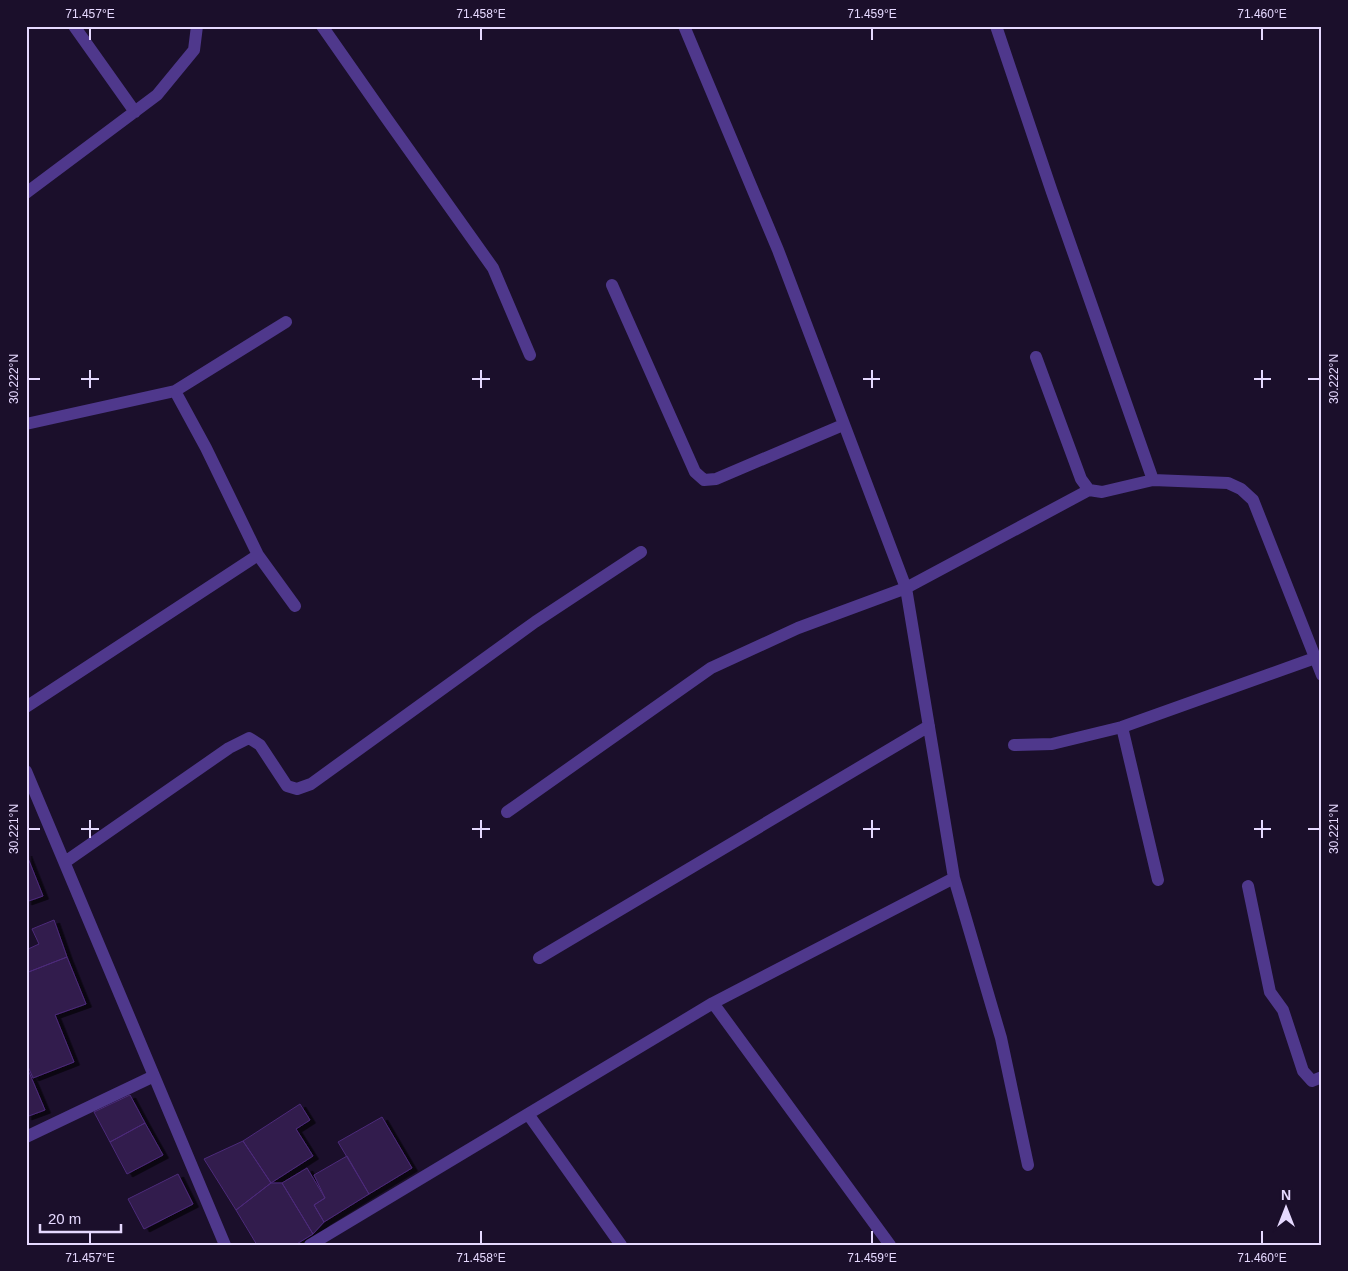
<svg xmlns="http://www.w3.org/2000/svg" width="1348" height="1271" font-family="Arial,sans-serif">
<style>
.building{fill:#301a4d;stroke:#4d2b7a;filter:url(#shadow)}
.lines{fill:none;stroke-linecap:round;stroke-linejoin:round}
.street{stroke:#4f388c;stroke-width:12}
.ticks{fill:none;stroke:#e6d9ff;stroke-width:2}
.neatline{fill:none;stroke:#e6d9ff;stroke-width:2}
.ticks-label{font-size:12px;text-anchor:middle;fill:#e6d9ff}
</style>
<defs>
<filter id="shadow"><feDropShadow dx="5.5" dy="3" stdDeviation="0" flood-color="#0009"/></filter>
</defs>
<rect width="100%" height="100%" fill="#1b0f2b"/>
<path class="building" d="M26 853 43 896 26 902Z
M54 920 67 957 26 973V950L39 944 32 929Z
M67 957 86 1004 55 1015 74 1062 33 1078 26 1062V973Z
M26 1065 45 1110 26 1117Z
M130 1095 145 1123 110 1142 94 1112Z
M300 1104 310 1120 296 1129 313 1156 271 1183 243 1141Z
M382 1117 412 1168 369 1194 338 1142Z
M145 1123 163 1155 127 1174 110 1142Z
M243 1141 271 1183 236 1210 204 1159Z
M347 1156 369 1194 324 1222 314 1205 325 1198 314 1175Z
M307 1168 325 1198 314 1205 324 1222 313 1234 282 1183Z
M178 1174 193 1204 144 1229 128 1199Z
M271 1183H282L313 1234 295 1245H257L236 1210Z"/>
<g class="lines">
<path class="street" d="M74 26 135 112
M322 26 387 119 493 268 530 355
M684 26 778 250 906 588 954 878 1001 1038 1028 1165
M996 26 1052 192 1153 480
M26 193 157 95 194 50 197 26
M612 285 695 472 704 480 716 479 843 425
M1036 357 1081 479 1089 490 1102 492 1153 480 1228 483 1241 489 1253 500 1322 675
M175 391 206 448 258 555 295 606
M26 424 175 391 286 322
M26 707 258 555
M1122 727 1158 880
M1014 745 1052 744 1122 727 1315 658
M26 771 225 1245
M507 812 711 668 798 628 906 588 1089 490
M65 862 229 748 249 738 260 745 287 786 297 789 311 784 535 622 641 552
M1248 886 1270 992 1283 1010 1303 1071 1312 1081 1322 1077
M539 958 929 726
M713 1003 890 1245
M528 1114 621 1245
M26 1137 154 1076
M310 1245 713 1003 954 878"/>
</g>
<path class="ticks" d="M90 28V40M481 28V40M872 28V40M1262 28V40M90 370V388M481 370V388M872 370V388M1262 370V388M28 379H40M81 379H99M472 379H490M863 379H880M1254 379H1271M1308 379H1320M90 820V838M481 820V838M872 820V838M1262 820V838M28 829H40M81 829H99M472 829H490M863 829H880M1254 829H1271M1308 829H1320M90 1231V1244M481 1231V1244M872 1231V1244M1262 1231V1244"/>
<rect width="1348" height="1271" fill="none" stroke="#1b0f2b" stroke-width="55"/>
<g transform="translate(1286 1208)" stroke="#1b0f2b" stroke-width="4" paint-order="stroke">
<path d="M0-4L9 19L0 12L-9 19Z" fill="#e6d9ff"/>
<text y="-8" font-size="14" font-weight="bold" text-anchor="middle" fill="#e6d9ff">N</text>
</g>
<path d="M40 1224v8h81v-8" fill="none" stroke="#e6d9ff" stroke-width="2.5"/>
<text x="48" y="1224" font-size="15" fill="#e6d9ff" stroke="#1b0f2b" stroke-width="4" paint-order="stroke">20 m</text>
<rect x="28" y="28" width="1292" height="1216" class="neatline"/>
<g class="ticks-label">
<text x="90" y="18">71.457°E</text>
<text x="481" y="18">71.458°E</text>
<text x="872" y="18">71.459°E</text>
<text x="1262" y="18">71.460°E</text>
<text transform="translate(14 379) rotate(-90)" y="4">30.222°N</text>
<text transform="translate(1334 379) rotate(-90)" y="4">30.222°N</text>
<text transform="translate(14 829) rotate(-90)" y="4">30.221°N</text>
<text transform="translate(1334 829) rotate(-90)" y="4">30.221°N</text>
<text x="90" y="1262">71.457°E</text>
<text x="481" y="1262">71.458°E</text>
<text x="872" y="1262">71.459°E</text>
<text x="1262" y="1262">71.460°E</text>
</g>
</svg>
